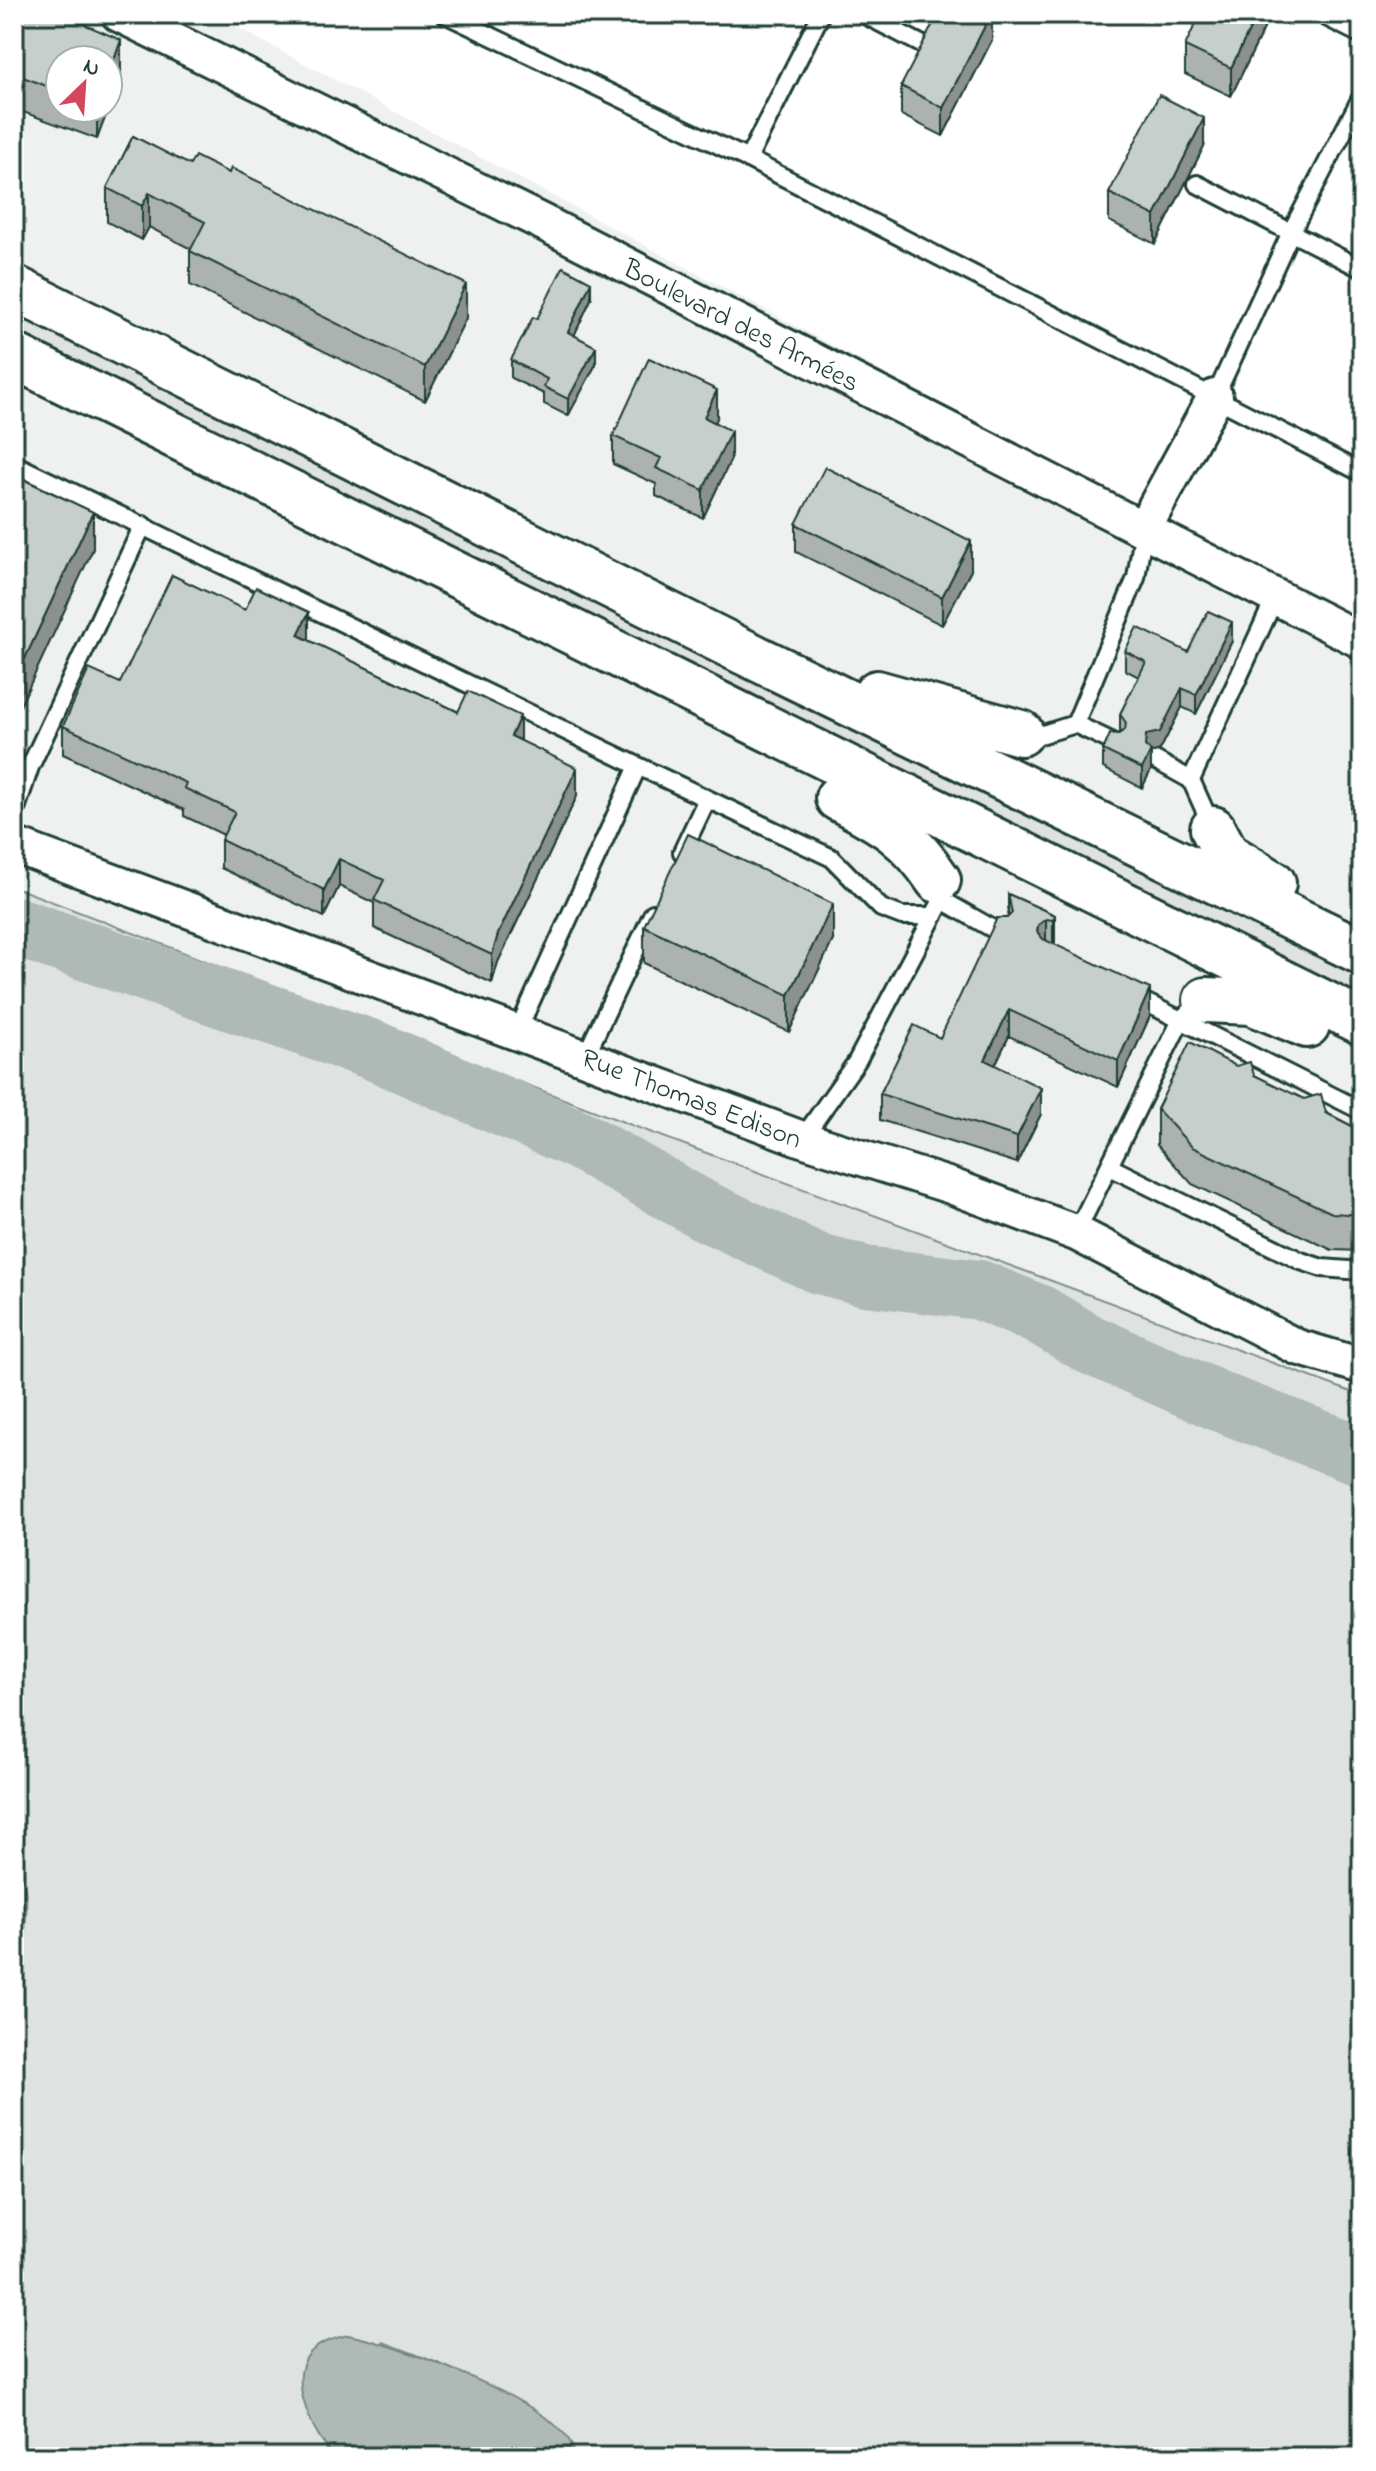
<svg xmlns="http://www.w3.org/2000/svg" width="1376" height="2471" font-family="'Indie Flower',sans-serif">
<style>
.built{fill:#eef1f0;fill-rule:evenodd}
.green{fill:#dee3e2;stroke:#7e908b;stroke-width:2}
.water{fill:#afbab7;stroke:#758883;stroke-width:2}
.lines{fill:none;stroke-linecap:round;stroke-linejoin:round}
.river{stroke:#afbab7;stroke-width:60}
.lane-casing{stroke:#1f3d34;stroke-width:22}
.street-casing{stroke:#1f3d34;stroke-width:40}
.highway-casing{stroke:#1f3d34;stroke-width:50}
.lane{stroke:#fff;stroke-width:16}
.street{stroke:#fff;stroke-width:34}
.highway{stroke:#fff;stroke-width:44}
.wall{fill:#abb2af;stroke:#1f3d34;stroke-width:2;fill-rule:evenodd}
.shaded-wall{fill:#8b918f;stroke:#1f3d34;stroke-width:2}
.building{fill:#c7cfcc;stroke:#1f3d34;stroke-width:2}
.labels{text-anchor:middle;stroke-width:7;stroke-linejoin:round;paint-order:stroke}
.street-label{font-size:28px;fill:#1f3d34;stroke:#fff}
</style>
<rect width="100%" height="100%" fill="#fff"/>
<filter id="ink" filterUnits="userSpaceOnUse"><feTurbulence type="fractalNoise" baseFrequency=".0125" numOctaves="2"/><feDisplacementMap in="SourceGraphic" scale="16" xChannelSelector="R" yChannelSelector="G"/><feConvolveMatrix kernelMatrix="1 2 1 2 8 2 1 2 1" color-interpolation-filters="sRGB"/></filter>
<g filter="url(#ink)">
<path class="built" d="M14 14H212L955 411 1362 617V1396L639 1128 14 887ZM60 60H108V108H60Z"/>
<path class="green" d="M14 314 1362 974V999L14 340Z
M14 887 639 1128 1362 1396V2457H576C553 2404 437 2362 383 2342L326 2449 336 2457H14V1963C29 1932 31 1888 14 1857Z"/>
<path class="water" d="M14 1857C32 1888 29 1932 14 1963Z
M348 2335C397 2344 541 2398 569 2440 572 2445 574 2452 576 2457H336C314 2438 287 2381 309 2354 319 2342 333 2339 348 2335Z"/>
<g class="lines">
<path class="river" d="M14 926 373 1050 579 1140 703 1210 819 1264 865 1276 979 1290 1040 1315 1091 1345 1223 1403 1362 1456"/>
<defs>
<path id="lane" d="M445 14 748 159 1362 473
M863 14 921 44
M1320 14 1362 35
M748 159 821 14
M1197 184 1362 269
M1215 397 1291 232 1362 96
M14 464 638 766 517 1032
M1075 724 1136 578 1144 528
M1023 734 1037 736 1075 724 1115 743
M1155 760 1191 780 1213 829
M638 766 832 858 881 908 902 916H934
M1191 780 1276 596
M14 815 30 767 143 525
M682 852 707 799
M942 900 1002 934
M1131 995 1362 1111
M585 1057 653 913
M802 1139 857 1061 942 900 938 880
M1110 1167 1301 1261 1322 1268 1362 1271
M1076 1233 1182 1018 1190 1012"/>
<path id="street" d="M119 14 542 222 1362 641
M1144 528 1215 397
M14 845 802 1139 951 1186 1076 1233 1297 1347 1362 1366"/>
<path id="highway" d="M14 288 742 651 1362 952
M14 356 1362 1022
M877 693 1021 733
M838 798C884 822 909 836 938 880
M1213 829 1227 855 1273 883
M1206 1000 1251 1002 1307 1025"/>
</defs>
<use href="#lane" class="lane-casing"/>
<use href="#street" class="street-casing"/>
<use href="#highway" class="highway-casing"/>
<use href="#lane" class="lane"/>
<use href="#street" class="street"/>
<use href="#highway" class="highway"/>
</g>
<path class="wall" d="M14 14 121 75 97 139 15 109 14 112ZM60 60 108 108H60Z
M992 14V40L943 136 901 115V86Z
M1271 14 1231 96 1185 74V46Z
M133 136 466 318 425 401 190 285V251L191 249 149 227 142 240 107 222V188Z
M1204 146 1155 244 1109 221V193Z
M591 299 574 335 596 364 568 416 544 404V394L511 378V360L537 319Z
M717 418 715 423 731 459 703 518 656 496V484L613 464V436Z
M796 524 971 570 942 625 796 552Z
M308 640 520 741 577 796 498 962 492 983 374 928V903L339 886 324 917 221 868V840L224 835 184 816V810L63 754V726Z
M1232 641 1196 714 1182 707 1160 750 1151 753V770L1142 788 1103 768V750L1120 733V714L1139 677 1125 670V651L1188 652Z
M1362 786V847L1351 841V808Z
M1008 894 1055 915V942L1054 945 1150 1016 1118 1087 1009 1036 995 1065 1041 1114 1017 1163 880 1120V1094L940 1038 1008 916Z
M644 926 833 940 789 1032 644 963Z
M1254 1075 1362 1131V1251L1332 1250 1192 1184 1157 1145V1109Z"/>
<path class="shaded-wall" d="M991 14H992V40L943 136V108Z
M1257 14H1271L1231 96V68Z
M121 40V75L97 139V108H108V76Z
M15 74V109L14 112V77Z
M1204 118V146L1155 244V216Z
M149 193V227L142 240V206Z
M591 282V299L568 349V332Z
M466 284V318L425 401V367Z
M596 347V364L568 416V399Z
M717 390V418L704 446V417Z
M731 431V459L703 518V490Z
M93 512V549L14 719V682Z
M971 541V570L942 625V597Z
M309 612V640L298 635Z
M1232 622V641L1196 714V695Z
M1182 688V707L1160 750 1151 753V770L1142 788V769L1146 735Z
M520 716V744L511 736Z
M577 768V796L498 962 492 983V955L498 934Z
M339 859V886L324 917V890Z
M833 904V940L789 1032V995Z
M1055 915V942L1053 946V920Z
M1046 919V945L1037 932 1038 925Z
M1150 989V1016L1118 1087V1061Z
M1009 1010V1036L985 1086V1060Z
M1041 1088V1114L1017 1163V1137Z"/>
<path class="building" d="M14 14H60L121 40 108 76V60H60V91L15 74 14 77Z
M938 14H991L943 108 901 86Z
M1200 14H1257L1231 68 1185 46Z
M1159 95 1204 118 1155 216 1109 193Z
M133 136 190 165 195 156 229 173 231 168 466 284 425 367 190 251 205 222 149 193 142 206 107 188Z
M563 267 591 282 568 332 596 347 568 399 544 387 547 379 511 360 533 317 537 319Z
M649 358 717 390 704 417 731 431 703 490 656 468 661 458 613 436Z
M825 467 971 541 942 597 796 524Z
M14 475 93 512 14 682Z
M172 575 245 610 256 587 309 612 298 635 458 712 468 691 520 716 511 736 577 768 498 934 492 955 374 900 384 880 339 859 324 890 221 840 235 812 184 788 186 783 63 726 89 669 120 683Z
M1208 611 1232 622 1196 695 1182 688 1160 732 1146 735 1145 746 1151 751 1142 769 1103 750 1110 734 1117 735 1125 730 1126 723 1120 714 1146 662 1125 651 1137 627 1188 652Z
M1362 786V813L1351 808Z
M688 834 833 904 789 995 644 926Z
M1008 894 1055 915 1053 920 1046 919 1038 925 1037 932 1043 939 1150 989 1118 1061 1009 1010 985 1060 1041 1088 1017 1137 880 1094 914 1025 940 1038 997 918H1007L1012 913Z
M1190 1042 1236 1066 1250 1062 1254 1075 1304 1099 1321 1094 1326 1113 1362 1131V1215L1332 1213 1192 1147 1157 1109Z"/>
</g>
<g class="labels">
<g class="street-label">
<text transform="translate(742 324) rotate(27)" y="10">Boulevard des Armées</text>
<text transform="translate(692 1097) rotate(21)" y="10">Rue Thomas Edison</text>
</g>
</g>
<rect width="1376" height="2471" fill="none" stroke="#fff" stroke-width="48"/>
<rect x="24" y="24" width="1328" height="2423" fill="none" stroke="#1f3d34" stroke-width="3" filter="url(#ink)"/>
<g transform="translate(84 84) rotate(25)"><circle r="38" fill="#ffffff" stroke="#a5b1ae" stroke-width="2"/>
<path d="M0-6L14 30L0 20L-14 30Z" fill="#d1495b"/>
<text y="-12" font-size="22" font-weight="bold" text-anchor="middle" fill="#1f3d34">N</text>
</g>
</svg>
